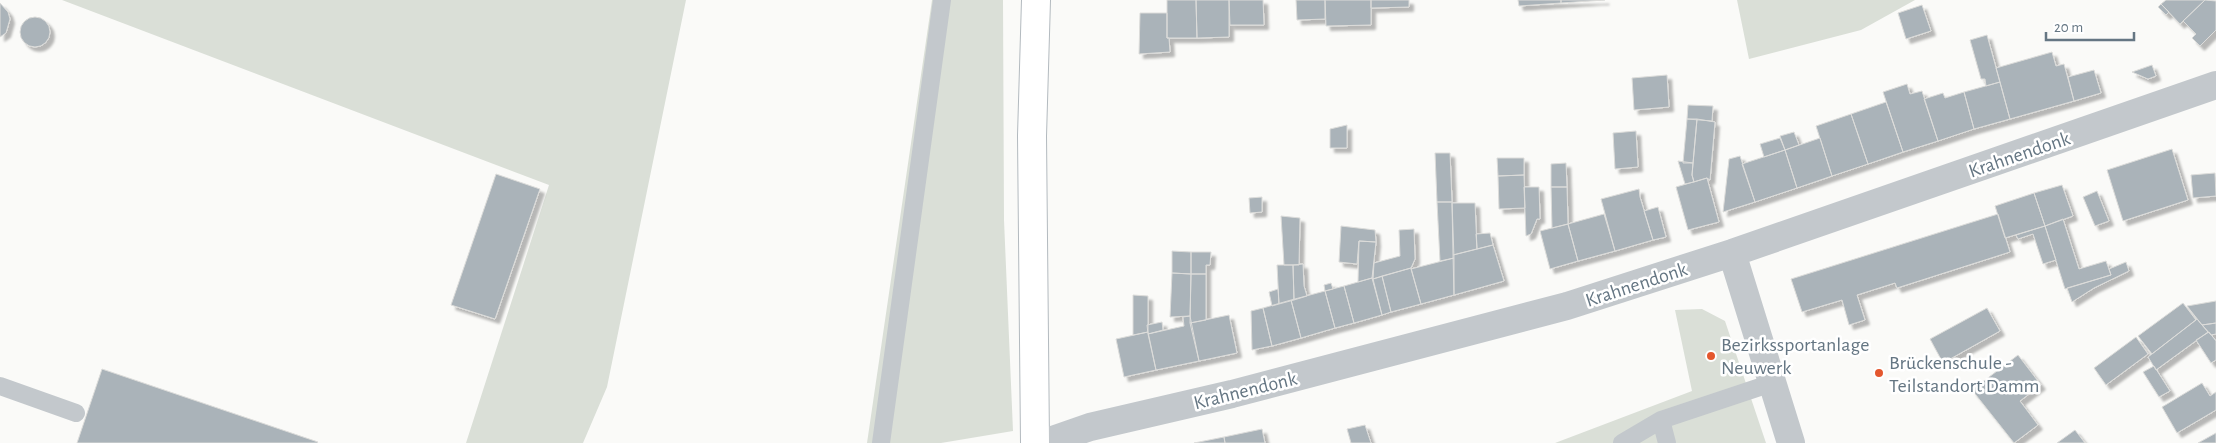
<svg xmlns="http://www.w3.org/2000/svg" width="2216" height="443" font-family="'Alegreya Sans',sans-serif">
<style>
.green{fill:#dadfd7}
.building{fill:#aab3b9;stroke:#dcdcda;filter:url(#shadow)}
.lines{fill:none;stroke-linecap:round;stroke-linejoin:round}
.secondary-casing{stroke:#b3babf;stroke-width:30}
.service{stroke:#c3c8cc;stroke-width:18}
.minor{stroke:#c3c8cc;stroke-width:28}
.secondary{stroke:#fff;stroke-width:28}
.poi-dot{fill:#e4572e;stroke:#fff;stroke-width:2}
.labels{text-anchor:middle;stroke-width:5;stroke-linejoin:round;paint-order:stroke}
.street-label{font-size:20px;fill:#657683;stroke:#fff}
.poi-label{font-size:20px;fill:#657683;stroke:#fff;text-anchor:start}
</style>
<defs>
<filter id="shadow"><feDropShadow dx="4.5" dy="4.5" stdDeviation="1" flood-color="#0004"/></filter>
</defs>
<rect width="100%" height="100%" fill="#fafaf8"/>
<path class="green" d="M62 0H686L607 387 583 443H466L549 185Z
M932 0H1003L1004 220 1013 431 941 443H867Z
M1737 0H1915L1861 30 1749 59Z
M1702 309 1725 321 1766 443H1555L1692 391 1675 310Z"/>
<path class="building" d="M1167 0H1196L1197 38H1167Z
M1196 0H1229V37L1197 38Z
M1229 0H1263L1264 25H1230Z
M1296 0H1325V19L1297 20Z
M1325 0H1371V25L1326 26Z
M1371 0H1409V7L1371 8Z
M1518 0H1561V3L1519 6Z
M1561 0H1605L1561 3Z
M2166 0H2205L2180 24 2161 4Z
M2205 0 2216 1V30L2200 46 2192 38 2196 34 2183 21Z
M0 3 8 12 10 19 6 33 0 37Z
M2161 4 2169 12 2166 15 2158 7Z
M1922 5 1931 31 1906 39 1898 13Z
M1140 13H1167V38H1169L1170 52 1139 54Z
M20 32a15 15 0 1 1 30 0a15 15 0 1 1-30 0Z
M1987 35 2000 82 1986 86 1985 79H1981L1970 40Z
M2052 52 2056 66 2064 64 2074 101 2010 119 1996 68Z
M2152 65 2156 76 2148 79 2132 72Z
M2094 70 2101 93 2074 101 2068 77Z
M1667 75 1669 107 1634 110 1632 78Z
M2000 82 2010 119 1974 129 1964 92Z
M1907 84 1910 94 1922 91 1938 141 1903 152 1883 92Z
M1964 92 1974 129 1938 141 1924 99 1943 93 1945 98Z
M1886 102 1903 152 1868 164 1851 114Z
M1688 105 1713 106 1712 121 1687 119Z
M1851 114 1868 164 1832 176 1816 126Z
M1687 119H1697L1693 163H1683Z
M1697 119 1715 122 1710 180 1707 178 1694 182 1692 175Z
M1347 125V148H1330V129Z
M1636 131 1638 167 1615 169 1613 133Z
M1794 132 1799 145 1785 150 1780 136Z
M1780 138 1785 150 1764 157 1760 144Z
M1820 138 1832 176 1797 188 1785 150Z
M2172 149 2188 200 2123 221 2107 170Z
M1785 150 1797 188 1755 202 1742 164Z
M1435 153H1450L1452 202H1437Z
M1740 156 1755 202 1723 212 1729 159Z
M1497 158H1524V175L1498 176Z
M1678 161 1693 163 1692 175 1694 182 1685 184Z
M1566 163 1567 187H1551V164Z
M2215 173 2216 196 2193 198 2191 175Z
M496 174 540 189 495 319 451 305Z
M1524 175 1525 208 1499 209 1498 176Z
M1707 178 1719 222 1688 230 1676 187Z
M2062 185 2073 216 2045 226 2034 193Z
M1524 187H1539L1540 219H1537L1531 234 1526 236Z
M1551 187H1567L1568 224 1552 228Z
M1639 189 1640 197 1653 240 1615 251 1601 199Z
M2097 191 2109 221 2095 226 2083 197Z
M2034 193 2045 226 2005 238 1995 206Z
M1262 197V212L1250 213 1249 198Z
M1437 202H1452L1454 258 1440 261Z
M1452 203H1475L1477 249 1453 255Z
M1658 207 1666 237 1653 240 1644 211Z
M1604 214 1615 251 1578 261 1568 224Z
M1998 214 2010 252 1897 288 1895 283 1857 295 1865 320 1849 325 1842 300 1802 312 1791 279Z
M1281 216 1300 218 1299 265H1284Z
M2063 219 2079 269 2106 261 2111 275 2065 289 2045 226Z
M1568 224 1578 261 1550 269 1540 231Z
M1341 226 1375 230 1376 242 1359 241 1357 264 1339 262Z
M2045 226 2056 260 2043 264 2033 234 2018 239 2016 235Z
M1414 229 1415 259 1411 268 1373 279 1374 263 1400 256 1399 230Z
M1490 233 1493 245 1477 249 1476 234Z
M1359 241 1376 242 1372 278 1358 282Z
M1493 245 1504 281 1454 295 1453 255Z
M1172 251 1191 252V274L1172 273Z
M1191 252H1211L1210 265H1206V274H1191Z
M1454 258V295L1421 304 1411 269Z
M2126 262 2129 271 2094 288 2072 302 2067 288 2111 275 2109 269Z
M1303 264 1304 286 1307 296 1294 300 1293 265Z
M1277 265H1293L1294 300 1279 304Z
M1411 268 1421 304 1391 312 1382 276Z
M1172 273 1191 274 1190 316 1170 317Z
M1191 274H1206V320L1190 323Z
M1382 276 1391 312 1382 315 1373 279Z
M1372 278 1382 315 1354 323 1344 286Z
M1331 283 1333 289 1325 291 1324 285Z
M1344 286 1354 323 1335 328 1325 291Z
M1278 289 1279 304 1272 306 1269 292Z
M1325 291 1335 328 1301 338 1291 300Z
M1133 295 1148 296V332L1133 335Z
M1291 300 1301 338 1272 346 1263 308Z
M2216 301V323L2202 325 2187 306Z
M2183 303 2196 320 2152 354 2138 336Z
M1263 308 1272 346 1252 350 1251 311Z
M1987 308 2000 331 1943 363 1930 339Z
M1229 315 1237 353 1199 361 1190 323Z
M1190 316 1199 361 1156 370 1148 334 1184 326 1183 317Z
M2197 319 2208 332 2156 370 2148 357Z
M1162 322 1163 330 1148 334 1147 325Z
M2216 323V334L2211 335 2202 325Z
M1148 332 1156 370 1124 377 1116 339Z
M2209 332 2216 341V360L2211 363 2196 340Z
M2136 337 2148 354 2106 385 2094 368Z
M2018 355 2041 385 2020 401 2038 425 2014 443 1972 390Z
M2154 366 2170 391 2159 397 2143 372Z
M102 369 318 442 317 443H77Z
M2202 383 2210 396 2216 392V410L2177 433 2162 407Z
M1365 425 1371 443H1351L1347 429Z
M1262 429 1265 443H1225L1224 437Z
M2075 430 2085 443H2057Z
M2216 433V443H2198Z
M1224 437 1225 443H1194Z"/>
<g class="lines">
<defs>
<path id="secondary" d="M1035 443 1032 136 1036 0"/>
</defs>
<use href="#secondary" class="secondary-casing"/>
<path class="service" d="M0 386 76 413
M881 443 942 0
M1622 443 1661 420
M1667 443 1661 420 1772 383"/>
<path class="minor" d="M1732 253 1791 443
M1044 443 1090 427 1232 394 1567 306 1732 253 2216 85"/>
<use href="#secondary" class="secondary"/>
</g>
<g class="poi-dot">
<circle cx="1711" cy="356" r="5"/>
<circle cx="1879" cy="373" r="5"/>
</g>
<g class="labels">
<g class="street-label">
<text transform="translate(2019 154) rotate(-19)" y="7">Krahnendonk</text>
<text transform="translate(1636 284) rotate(-18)" y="7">Krahnendonk</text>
<text transform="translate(1245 390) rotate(-14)" y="7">Krahnendonk</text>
</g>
<g class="poi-label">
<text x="1721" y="351">Bezirkssportanlage<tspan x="1721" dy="23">Neuwerk</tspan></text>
<text x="1889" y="369">Brückenschule -<tspan x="1889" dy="23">Teilstandort Damm</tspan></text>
</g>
</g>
<path d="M2046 32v8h88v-8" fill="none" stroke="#657683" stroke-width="2.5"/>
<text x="2054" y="32" font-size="15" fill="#657683" stroke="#ffffff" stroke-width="4" paint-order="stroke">20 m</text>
</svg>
